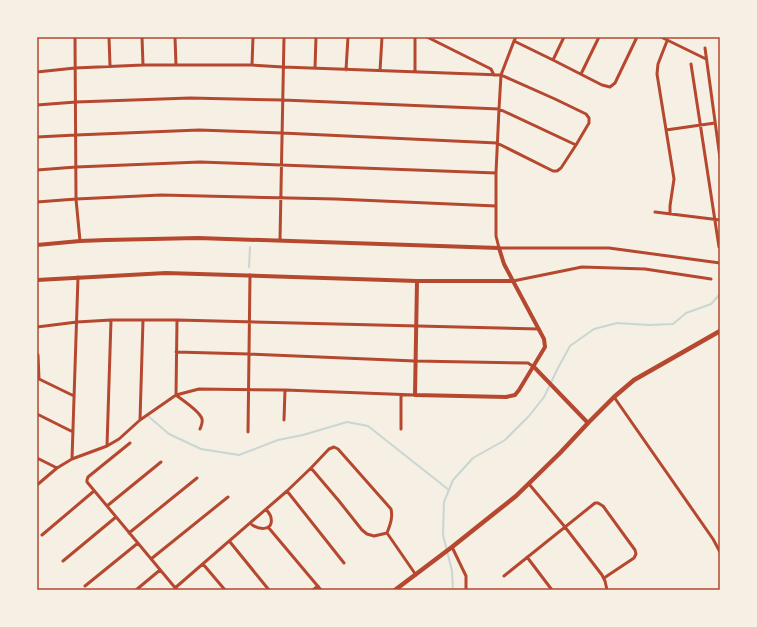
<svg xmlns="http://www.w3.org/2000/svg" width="757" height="627" font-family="Montserrat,sans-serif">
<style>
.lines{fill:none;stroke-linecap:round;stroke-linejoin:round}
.stream{stroke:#c9d6d2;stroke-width:2}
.minor{stroke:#b5482f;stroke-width:3}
.tertiary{stroke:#b5482f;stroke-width:4}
.secondary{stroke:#b5482f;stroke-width:4.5}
.neatline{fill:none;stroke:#b5482f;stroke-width:1.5}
</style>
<rect width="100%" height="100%" fill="#f6efe4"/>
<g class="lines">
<path class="stream" d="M249 267 250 247
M148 416 169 434 201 449 239 455 278 440 303 435 347 422 368 426 449 490
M453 590 452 571 443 535 444 502 453 480 473 458 505 440 529 416 544 397 558 368 570 346 594 329 617 323 649 325 673 324 686 313 711 304 720 294"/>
<path class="minor" d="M75 37 76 199 80 241
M109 37 110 66
M142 37 143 65
M175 37 176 65
M427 37 491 69 494 75
M516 37 514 41 501 75 499 109 496 173V236L499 248H609L720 263
M661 37 706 59
M514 41 553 60 602 85 610 87 615 83 637 37
M667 41 658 64 657 74 674 179 670 206V214
M705 48 720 158
M553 60 564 37
M691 64 719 247
M252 65 253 37
M315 68 316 37
M346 70 348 37
M380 71 382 37
M37 72 75 68 143 65H252L283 67 501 75 555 99 586 114 589 118V123L576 145 561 168 557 171H553L497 143 282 133 199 130 76 135 37 137
M415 72V37
M581 74 599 37
M37 105 76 102 190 98 283 100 499 109 576 145
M666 130 715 123
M37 170 76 167 200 162 496 173
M37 202 76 199 161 195 336 199 496 206
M655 212 720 220
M280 240 284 37
M513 281 582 267 645 269 711 279
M177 320 176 395C182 400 200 411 202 419 203 423 201 426 200 429
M37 327 77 322 111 320H177L539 329
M176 352 249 354 415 361 528 363 534 367
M38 355 39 379
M37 378 74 396
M614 397 713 539 720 552
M37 414 73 432
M140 420 143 320
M284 420 285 390
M401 429V395
M248 432 250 275
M130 443 88 477 87 480V482L177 590
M107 446 111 320
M37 458 57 468
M72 459 78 277
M311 468 339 501 362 530 367 534 374 536 387 533
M529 484 565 527 602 575 605 581 607 590
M37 485 57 468 72 459 107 446 119 439 140 420 176 395 199 389 285 390 415 395
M287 491 344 563
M107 506 161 462
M250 523C257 530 274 532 271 518 271 515 268 512 266 509
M268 527 321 590
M129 533 197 478
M387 533 416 575
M42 535 94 491
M230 542 269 590
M452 547 466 576V590
M527 557 552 590
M151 559 228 497
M63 561 116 517
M203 564 225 590
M504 576 595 503H598L603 506 635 550 636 554 634 558 604 578
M85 586 138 543
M175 588 287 491 311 468 329 449 334 447 338 449 391 509C393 518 390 525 387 533
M136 590 160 570
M313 590 318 586"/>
<path class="tertiary" d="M37 245 80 241 106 240 198 238 499 248 504 264 513 281 544 339 545 347 519 390 515 395 506 397 415 395 417 281
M37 280 166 273 417 281H513
M534 367 588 423"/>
<path class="secondary" d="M395 590 452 547 516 496 560 453 588 423 614 397 634 380 720 331"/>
</g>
<rect width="757" height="627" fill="none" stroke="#f6efe4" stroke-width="76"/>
<rect x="38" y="38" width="681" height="551" class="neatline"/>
</svg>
